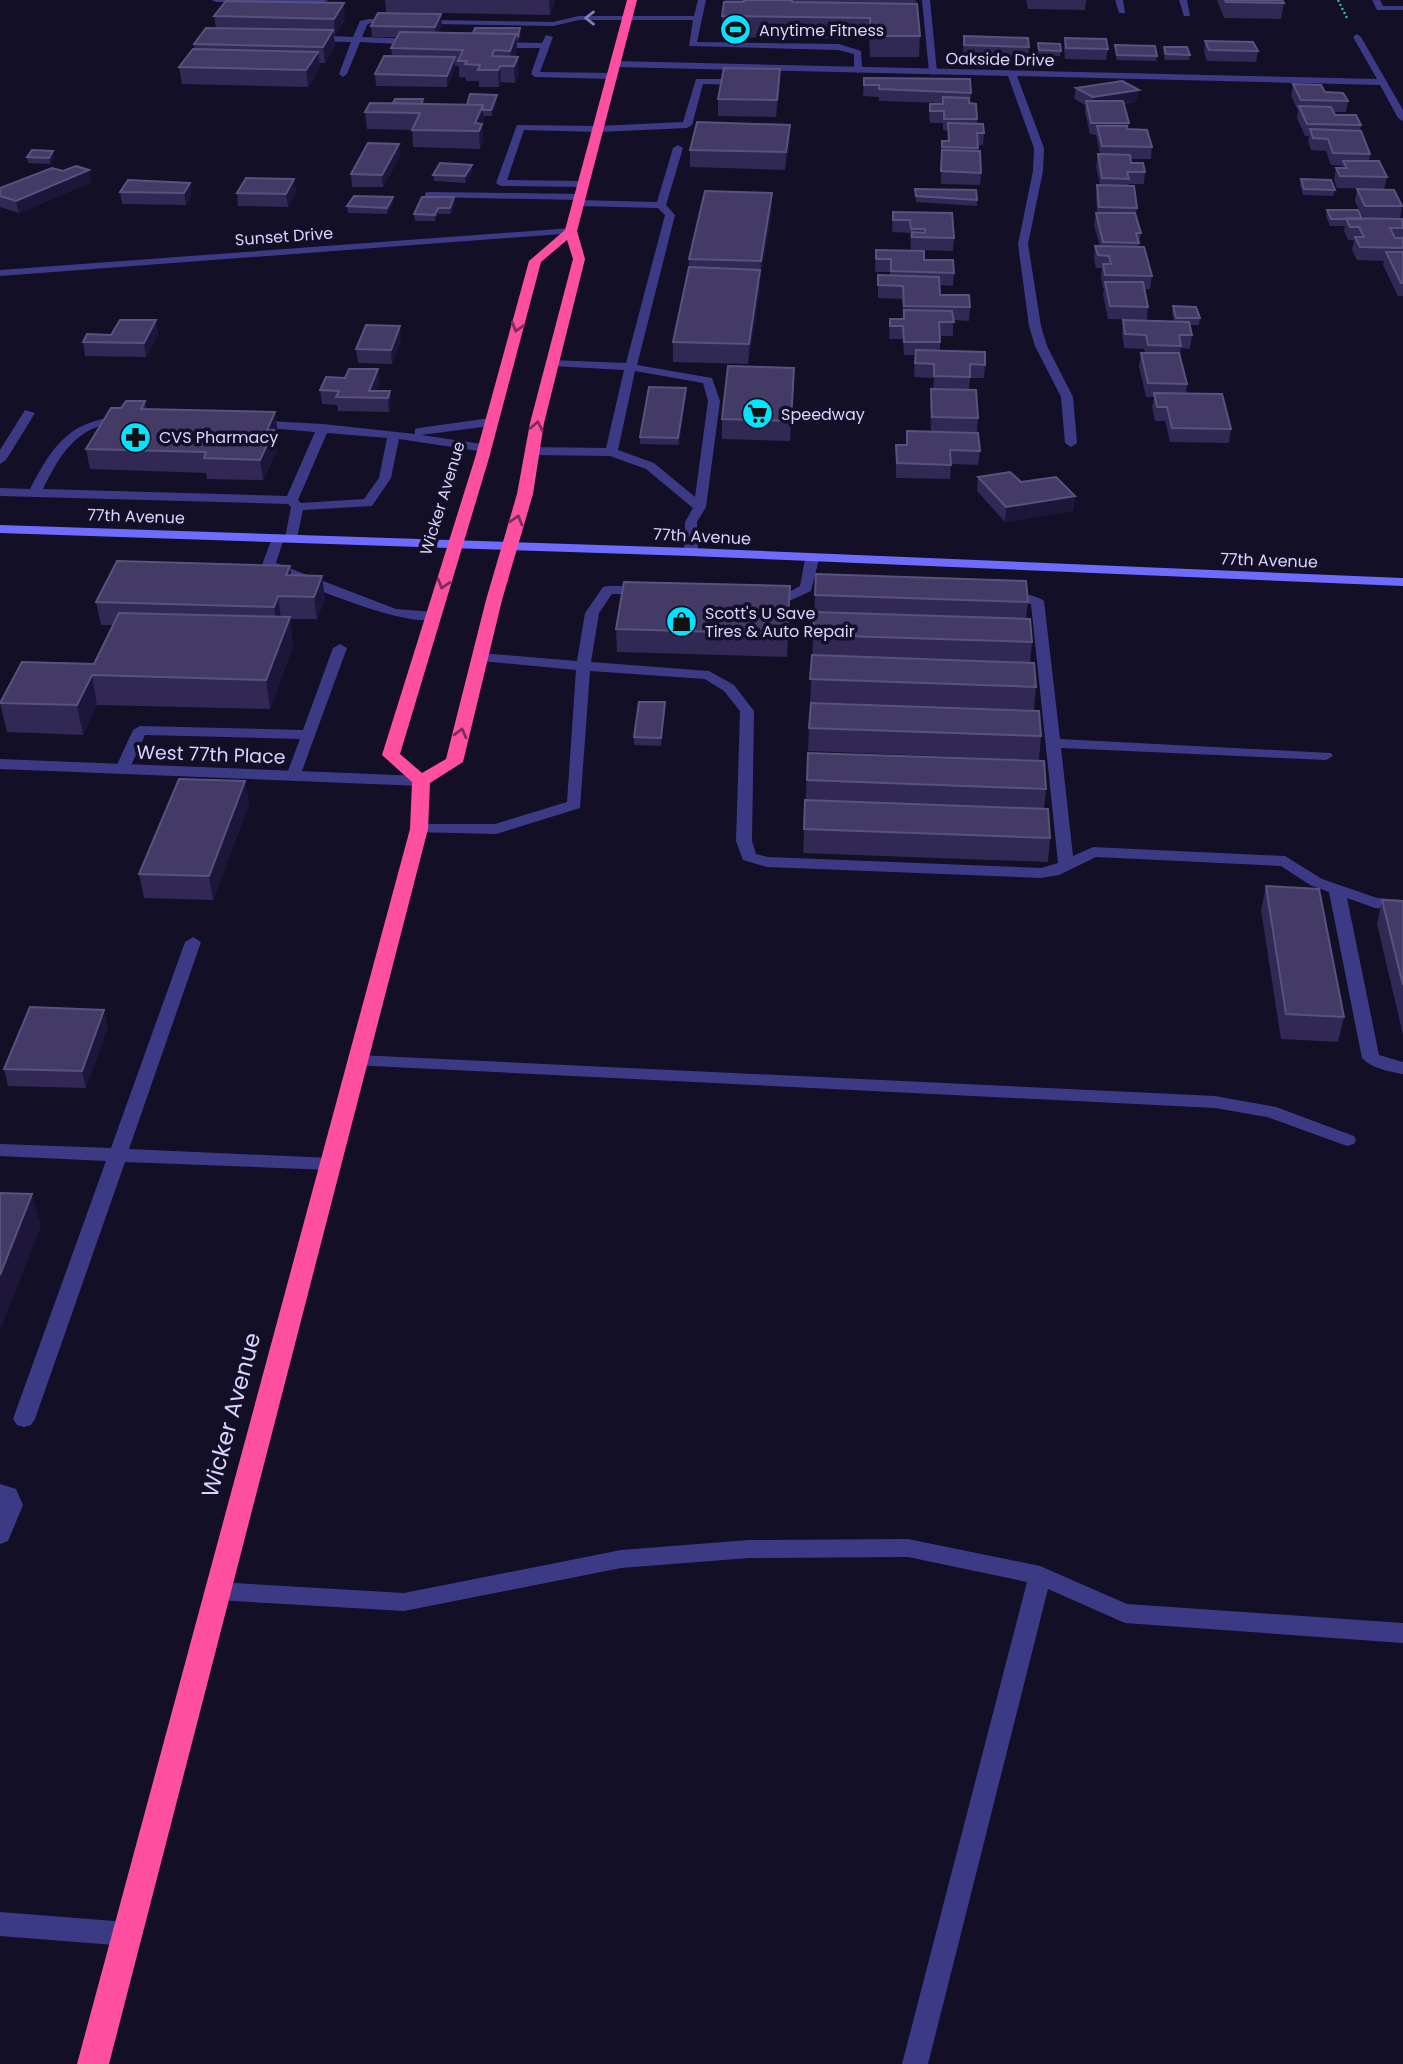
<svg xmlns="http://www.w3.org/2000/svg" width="1403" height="2064" font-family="Poppins,sans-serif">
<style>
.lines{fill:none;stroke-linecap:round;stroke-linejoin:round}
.path{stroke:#2fb8b0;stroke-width:2.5;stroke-dasharray:2 2.5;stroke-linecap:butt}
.lane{fill:#3d3a85;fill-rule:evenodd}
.street{fill:#3d3a85;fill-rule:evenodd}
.secondary{fill:#6f6bff;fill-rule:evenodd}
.highway{fill:#ff4fa3;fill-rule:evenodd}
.wall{fill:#312854}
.shaded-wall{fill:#1d163a}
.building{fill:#433a66;stroke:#5a527e;stroke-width:2}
.oneway{stroke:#837fbc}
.oneway2{stroke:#7d2c5e}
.labels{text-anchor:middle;stroke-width:7;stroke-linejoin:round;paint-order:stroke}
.far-poi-label{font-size:16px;fill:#d9d4ff;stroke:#130f26;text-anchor:start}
.far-street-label{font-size:16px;fill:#d9d4ff;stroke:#130f26}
.street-label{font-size:19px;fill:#d9d4ff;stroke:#130f26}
.near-street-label{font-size:23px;fill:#d9d4ff;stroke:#130f26}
</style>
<rect width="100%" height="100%" fill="#130f26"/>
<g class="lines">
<path class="path" d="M1338 0 1347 18"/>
<path class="lane" d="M698 0H706L697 42 839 44 861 51 862 70 858 73 854 70V54L838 50 689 46 693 20H579L553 26 370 23 367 25 362 37 419 39 423 42 419 45 360 42 347 74 343 77 339 74 351 42 311 41 307 38 311 35 353 37 360 21 369 19 553 22 579 16H694Z
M922 0H930L937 72 933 75 929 72Z
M1115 0H1123L1125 13H1119Z
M1179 0H1187L1190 16H1184Z
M1372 0H1380L1383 6H1403V10H1377Z
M546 35 553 37 540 72 612 73 616 76 612 79 535 77 531 74 540 48H493L489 45 493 42 542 43Z
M696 79H746L750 82 746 85 703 84 692 125 687 128 598 132 524 130 507 180 583 181 588 184 583 187 501 186 496 183 517 125 598 126 683 122Z
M678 145 683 148 666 205 675 215 637 365 712 378 720 401 706 507 697 522 698 552 691 556 684 552 685 522 693 508 646 469 610 456 532 455 526 451 532 447 606 448 624 370 552 366 546 363 552 360 626 363 665 215 658 208 578 206 573 203 578 200 657 202 673 148ZM635 371 703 383 708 401 695 497 654 463 618 450Z
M428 192 580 194 585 197 580 200 425 197V193Z
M25 410 35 413 6 460 0 464V450Z
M126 416 132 420 130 423C119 425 108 423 97 427 69 437 55 465 43 489L287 496 315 432 255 427 249 423 251 420 323 424 415 434V429L419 428 490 418 496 422 490 426 421 435 489 445 491 448 485 452 399 439 391 478 372 506 303 510 297 538 291 542 285 538 291 507 288 504 0 496V488L30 489C54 443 71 419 126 416ZM327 433 387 438 379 478 364 499 301 503 298 500Z
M278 534 284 538 276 563 396 609 434 612 441 616C418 636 294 579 264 568L262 565 272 538Z
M812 555 819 559 811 591 789 601 760 599V593H787L800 586 805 559Z
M608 586H647L654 590 647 594H612L599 613 591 662 709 671 734 685 754 711 752 841 756 854 768 857 1041 868 1058 863 1031 604 1001 600 999 597C1008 590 1035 594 1044 601L1060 739 1331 753 1333 756 1326 760 1061 748 1073 856 1093 847 1285 856 1322 879 1377 898 1403 900V910L1375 908 1347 898 1379 1055 1403 1062V1074C1390 1072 1371 1068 1362 1058L1329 892 1310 885 1281 866 1096 857 1059 875 1041 878 767 867 743 860 736 841 740 711 724 691 705 679 590 671 580 808 496 834 413 832 411 829 419 824H495L567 802 576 670 481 661 474 657 481 653 577 661 585 613 603 587Z
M340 644 347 648 299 779 294 781 286 776 300 739 145 735 128 772 123 774 115 769 133 730 140 726 303 730 333 648Z
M193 937 201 942 129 1149 330 1158 337 1159 339 1164 337 1169 330 1170 125 1162 35 1419 31 1425 24 1427 17 1425 13 1419 106 1161 0 1156V1144L111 1148 185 942Z
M358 1055 1215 1096 1276 1107 1354 1136 1356 1140 1354 1144 1347 1146 1267 1117 1215 1108 352 1065 349 1061Z
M0 1484 16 1489 23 1505 8 1541 0 1544Z
M908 1539 1040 1566 1127 1604 1403 1623V1643L1125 1623 1048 1589 928 2064H902L1027 1582 908 1557 749 1558 621 1568 404 1611 217 1600 209 1598 206 1591 209 1584 217 1582 404 1593 621 1550 749 1540Z"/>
<path class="street" d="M212 0H328L324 2H216Z
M1357 34 1361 37 1403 110V121L1398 118 1380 85 1017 76 1044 148 1043 171 1028 244 1041 326 1047 346 1073 397 1077 443 1071 447 1065 443 1061 397 1035 346 1029 326 1018 244 1033 171 1034 148 1008 76 615 67 611 64 615 61 1377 79 1353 37Z
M571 228 575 229V233L0 276V270Z
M0 759 421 776 429 781 421 786 0 769Z
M0 1912 127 1922 136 1925 140 1934 136 1943 127 1946 0 1936Z"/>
<path class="secondary" d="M0 525 691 548 1403 578V586L691 556 0 533Z"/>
<path class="highway" d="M627 0H637L577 231 585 259 544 423 533 494 502 600 463 762 430 783 428 829 109 2064H77L410 829 412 782 382 755 475 458 529 261 565 230ZM567 240 573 259 530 423 517 494 486 600 446 759 422 773 400 754 489 458 541 262Z"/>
</g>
<path class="wall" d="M385 0H555L550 15 386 12Z
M725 0H916L920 36 919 57H870L869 39 722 37V16Z
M1026 0H1086L1085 10 1028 9Z
M1217 0H1282L1284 3 1281 19 1224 18Z
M214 16 345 19 335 35H334L335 46 325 63H319L320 68 308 87 182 84 179 67 194 49V44L216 28Z
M442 25 438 32 521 34 517 42V50L515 57 519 73 515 83 501 82 499 87H479V81H466V78L459 77V66H455V69L447 87 376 86 375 74 392 56 391 48 397 37H372L371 26Z
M964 36 1029 47 1028 58 963 56Z
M1065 38 1108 49 1106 60 1065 59 1064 49Z
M1205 41 1258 51 1256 62 1207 61 1204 52Z
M1038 43 1061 51 1060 56H1038Z
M1115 45 1157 56 1156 61 1117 60 1115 51Z
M1164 47 1190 55 1189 60H1165L1163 52Z
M780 69V86L776 117 718 116V99Z
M864 78 971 93 970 103 977 119V124L984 133 983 145H978L981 173 980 185 941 184 942 141H948V131L943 130V123H930L929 115 930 104 943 103 879 101V97L863 96Z
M1293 84 1325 92 1348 101 1346 112H1334L1335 115 1361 125 1360 131 1370 154 1369 161 1387 177 1384 189 1337 188 1334 180 1336 168H1342L1343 166 1331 165 1326 151 1311 150 1308 141 1309 136H1305L1297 118 1298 111 1291 96Z
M1076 88 1137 101 1124 104 1129 123 1128 129 1152 147 1151 159H1130L1131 163 1145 172 1144 184H1128V186L1137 208 1136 215 1141 233 1138 247 1152 276 1150 289H1144L1148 307 1147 320 1108 319 1103 295 1104 288H1103L1101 277 1102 268H1096L1094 259 1095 246H1100L1094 225 1096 213H1097L1096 197 1097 185H1100L1096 166 1098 154H1100L1096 135 1090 134 1085 112V105L1074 99Z
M497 95V101L492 116H484V122L482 126 483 141 480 149 413 147 412 130 367 129 365 112 393 103 423 99 424 104 467 105Z
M790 125V142L785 170 690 167V150Z
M400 156 383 187H352L351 174Z
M27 157H55L50 164 28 163Z
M472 165V171L465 183 434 181 433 175Z
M294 179 296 192 288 207 238 206 237 193Z
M1301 179 1335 190 1333 196 1303 195 1300 185Z
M91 182 19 213 0 207V188Z
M190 183 191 196 186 205 122 204 120 192Z
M915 189 977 200V206L916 202Z
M1357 189 1402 206 1400 219 1363 218 1355 201Z
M772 193V211L760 280V289L748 364 673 362V342L689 267V259Z
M454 197 455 204 451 214H438L435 221H415L414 214Z
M393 203 387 214 348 213 347 206Z
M1327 210 1362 219 1403 220V296H1398L1383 265 1384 261 1357 260 1352 250 1354 240H1348L1344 231 1345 226H1330L1326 216Z
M893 212 954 238 953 251 911 250 910 233 892 232Z
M876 250 924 260 954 273 953 286 940 285V295L970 307 969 321 953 320V336H940V350L985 365 984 378H970L969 390 978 418 977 432 931 431 930 403 931 389H933L934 378 914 377 915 355H904L903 339H889L890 319H903L902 299 878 298V275L890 276V272H875Z
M1173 306 1200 318 1199 325H1190L1192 335 1190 349 1181 348 1180 356 1187 384 1186 393 1231 429 1229 443 1170 442 1165 421H1155L1152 407 1154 397H1146L1139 366 1141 353H1145L1144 349 1124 348 1122 333 1123 320 1174 321 1172 313Z
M158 334 146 357 85 356 83 342 111 335Z
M401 339 392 364 358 363 356 349Z
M378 369 379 383 376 391H390L391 405 389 412 338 411 337 405 322 404 320 390 345 378Z
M793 388 790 441 722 439V419Z
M686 395 679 445 640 444V437Z
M145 401 146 409 278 433 275 438 277 451 263 480 207 479 206 473 90 469 86 449 121 408Z
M907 431 980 451 978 465 951 464 950 479 896 478V445H906Z
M978 477 1021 482 1075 496 1073 511 1005 522 977 491Z
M816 574 1028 602 1026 619 1032 642 1030 663 1036 687 1034 710 810 702Z
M291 575 325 598 317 619H290L293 646 270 709 97 705 83 735 7 732 0 703 94 664 113 625H101L96 602Z
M789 609 787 657 617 652 616 629Z
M665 710 661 746 634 745V737Z
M809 728 1041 736 1039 760 808 751Z
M808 753 1046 789 1044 809 1050 838 1048 862 803 853Z
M245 781 249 804 213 900 144 898 139 874Z
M1266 886 1344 1017 1338 1042 1281 1039 1261 910Z
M1382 900 1403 901V1035L1377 924Z
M108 1027 86 1088 8 1086 4 1069Z"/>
<path class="shaded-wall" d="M549 0H555L550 15Z
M344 3 345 19 335 35 334 19Z
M441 14 442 25 436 38 435 27Z
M333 30 335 46 325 63 323 47Z
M516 34 517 50 511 67 510 51Z
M318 52 320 68 308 87 306 70Z
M455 57V69L447 87V76Z
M518 57 519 73 515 83 514 66Z
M500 66 501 82 499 87 498 70Z
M780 69V86L776 117 777 100Z
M1139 90 1137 101 1091 109 1093 97Z
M497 95V101L492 116 491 110Z
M483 105 484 122 482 126 483 141 480 149 479 131 475 123Z
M790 125V142L785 170 786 152Z
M399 144 400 156 383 187 382 175Z
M53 151 55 157 50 164 49 158Z
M472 165V171L465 183V176Z
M89 170 91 182 19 213 16 201Z
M294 179 296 192 288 207 286 194Z
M190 183 191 196 186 205 184 193Z
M772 193V211L760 280 761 261Z
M393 197V203L387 214V208Z
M454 197 455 204 451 214 450 208Z
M438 208V214L435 221V215Z
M760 270V289L748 364 749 344Z
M156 320 158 334 146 357 144 343Z
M400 326 401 339 392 364 391 350Z
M378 369 379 383 373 398 369 391Z
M686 388V395L679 445 678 438Z
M390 391 391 405 389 412 388 398Z
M275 412 278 433 275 438 277 451 263 480 260 460 267 430Z
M1075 496 1073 511 1005 522 1006 507Z
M290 566 293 588 289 597 286 575Z
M322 576 325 598 317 619 314 597Z
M278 596 281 618 277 629 274 607Z
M290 617 293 646 270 709 266 680Z
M92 675 97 705 83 735 77 705Z
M665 702V710L661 746V738Z
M245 781 249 804 213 900 209 876Z
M104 1010 108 1027 86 1088 82 1071Z
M32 1194 41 1226 0 1331V1275Z"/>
<path class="building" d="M744 0H792V2L917 4 920 36H871L870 18 722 16 724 2H744Z
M1225 0H1282L1284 3 1226 2Z
M226 1 344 3 334 19 214 16Z
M378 13 441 14 435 27 371 26Z
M206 28 333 30 323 47 194 44Z
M475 28H520L518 36 516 34 473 33Z
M400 32 516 34 510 51 494 50 492 56 518 57 514 66H500L498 70H478L480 65 465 64 467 61H458L463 50 391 48Z
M964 36 1028 38 1029 47 964 45Z
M1065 38 1106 39 1108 49 1066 48Z
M1205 41 1253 42 1258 51 1209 50Z
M1038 43 1060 44 1061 51 1039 50Z
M1115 45 1155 46 1157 56 1117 55Z
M1164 47H1187L1190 55 1166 54Z
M193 49 318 52 306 70 179 67Z
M384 56 455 57 447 76 375 74Z
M724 68 780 69 777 100 718 99Z
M864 78 970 79 971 93 879 89V85H864Z
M1122 81 1139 90 1093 97 1076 88Z
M1293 84 1321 85 1325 92 1343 93 1348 101 1301 100Z
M470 94 497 95 491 110H483V105H467Z
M943 97 969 98V103L976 104 977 119H944V111H930V104H943Z
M395 99H423L421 104 393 103Z
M1086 101H1123L1129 123H1091Z
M370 103 483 105 475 123 482 124 479 131 412 130 420 113 365 112Z
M1299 106 1331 107 1335 115H1356L1361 125 1307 124Z
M697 122 790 125 786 152 690 150Z
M948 123 983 124 984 133H977L978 148 942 147V141H949Z
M1097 126H1127V129L1147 130 1152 147 1102 146Z
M1310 129 1361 131 1370 154 1333 153 1328 139 1313 138Z
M368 143 399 144 382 175 351 174Z
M32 150 53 151 49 158 27 157Z
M942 150 980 151 981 173 941 171Z
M1098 154 1130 155 1131 163H1143L1145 172H1127L1129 179 1102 178Z
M1343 161H1379L1387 177 1340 176 1336 168H1347Z
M440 163 472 165 465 176 433 175Z
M76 166 89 170 16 201 0 196V188L52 168 63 171Z
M246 178 294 179 286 194 237 193Z
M1301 179 1331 180 1335 190 1304 189Z
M128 180 190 183 184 193 120 192Z
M1097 185 1134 186 1137 208 1099 207Z
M915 189 976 190 977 200 916 196Z
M1357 189 1394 190 1402 206H1365Z
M705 191 772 193 761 261 689 259Z
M354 196 393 197 387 208 347 206Z
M422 197H454L450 208H438L435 215 414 214Z
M1327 210H1358L1362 219H1331Z
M893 212 952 213 954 238 912 237V232L925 233V229H911L910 220H893Z
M1096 213H1135L1141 233H1136L1139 243 1103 242Z
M1346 218 1402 219 1403 228H1390L1395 238H1403V248L1360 247 1355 237H1364L1359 227H1350Z
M1095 246 1144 247 1152 276 1105 275 1103 264H1111L1109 256 1098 255Z
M876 250 924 251V260H953L954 273 891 271V259H876Z
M1386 252H1403V283H1401Z
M689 267 760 270 749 344 673 342Z
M878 275 939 277 940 295H969L970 307 904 306 903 286 878 285Z
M1105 282H1143L1148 307 1110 306Z
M1173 306 1196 307 1200 318H1176Z
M904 310 952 311 954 322H939L940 342H904L903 326H890V319H904Z
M120 320H156L144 343 83 342 87 334 111 335Z
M1123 320 1189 322 1192 335H1179L1181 346 1148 345 1146 335 1125 334Z
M366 325 400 326 391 350 356 349Z
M916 350 985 352V365L970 364V377L934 376V364L915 363Z
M1141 353H1179L1187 384 1148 383Z
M728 366 794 368 791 421 722 419Z
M349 369H378L369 391H390L388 398 336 397 339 391 320 390 326 377 345 378Z
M649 387 686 388 678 438 640 437Z
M931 389 976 390 978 418 932 417Z
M1154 393 1222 394 1231 429 1172 428 1167 407H1157Z
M126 401H145L141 409 275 412 267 430H274L260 460 204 458 206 452 86 449 111 408H121Z
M907 431 978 433 980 451 950 450 951 465 897 463 896 445H907Z
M1010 472 1021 482 1056 477 1075 496 1006 507 978 477Z
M117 561 290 566 286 575 322 576 314 597 278 596 274 607 96 602Z
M816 574 1026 581 1028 602 815 595Z
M624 582 790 586 787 634 616 629Z
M814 612 1030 619 1032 642 813 635Z
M119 613 290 617 266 680 92 675 77 705 0 703 22 662 94 664Z
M812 655 1034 663 1036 687 810 679Z
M639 702H665L661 738 634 737Z
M811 703 1039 711 1041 736 809 728Z
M808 753 1044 761 1046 789 807 780Z
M179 779 245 781 209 876 139 874Z
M805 800 1048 809 1050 838 804 829Z
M1266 886 1319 889 1344 1017 1286 1014Z
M1382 900 1403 901V985Z
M30 1007 104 1010 82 1071 4 1069Z
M0 1193 32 1194 0 1275Z"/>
<defs><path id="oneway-chevron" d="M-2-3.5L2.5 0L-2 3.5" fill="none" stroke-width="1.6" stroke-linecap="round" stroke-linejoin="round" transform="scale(1.75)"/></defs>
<use class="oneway" href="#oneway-chevron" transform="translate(590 18) rotate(180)"/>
<g class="oneway2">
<use href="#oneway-chevron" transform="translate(517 327) rotate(106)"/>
<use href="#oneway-chevron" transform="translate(537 426) rotate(-79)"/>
<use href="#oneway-chevron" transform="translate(517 520) rotate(-74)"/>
<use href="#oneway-chevron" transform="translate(443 584) rotate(106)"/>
<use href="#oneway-chevron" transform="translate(461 733) rotate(-76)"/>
</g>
<defs>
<symbol id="stadium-disc" viewBox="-11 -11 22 22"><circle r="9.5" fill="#00e5ff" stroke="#130f26"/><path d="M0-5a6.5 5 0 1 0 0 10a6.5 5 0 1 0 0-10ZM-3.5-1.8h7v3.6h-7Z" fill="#111"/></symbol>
<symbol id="supermarket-disc" viewBox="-11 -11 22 22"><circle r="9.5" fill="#00e5ff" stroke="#130f26"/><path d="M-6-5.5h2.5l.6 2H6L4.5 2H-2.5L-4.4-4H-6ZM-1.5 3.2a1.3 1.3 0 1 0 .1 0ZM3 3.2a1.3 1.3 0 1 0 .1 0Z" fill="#111"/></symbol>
<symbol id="pharmacy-disc" viewBox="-11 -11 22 22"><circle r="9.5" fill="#00e5ff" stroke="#130f26"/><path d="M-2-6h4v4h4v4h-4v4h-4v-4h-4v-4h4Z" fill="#111"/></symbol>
<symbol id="shop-disc" viewBox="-11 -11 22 22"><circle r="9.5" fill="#00e5ff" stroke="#130f26"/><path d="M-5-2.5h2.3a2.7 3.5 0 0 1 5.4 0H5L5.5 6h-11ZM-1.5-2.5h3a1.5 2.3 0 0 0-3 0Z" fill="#111"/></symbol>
</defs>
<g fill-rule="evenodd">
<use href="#stadium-disc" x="718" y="12" width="35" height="35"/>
<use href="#supermarket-disc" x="740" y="396" width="35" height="35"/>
<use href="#pharmacy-disc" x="118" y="420" width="35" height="35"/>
<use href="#shop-disc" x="664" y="604" width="35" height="35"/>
</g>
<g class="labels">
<g class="far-poi-label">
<text x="759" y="36">Anytime Fitness</text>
<text x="781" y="420">Speedway</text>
<text x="159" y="443">CVS Pharmacy</text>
<text x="705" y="619">Scott's U Save<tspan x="705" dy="18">Tires &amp; Auto Repair</tspan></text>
</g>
<g class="far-street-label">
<text transform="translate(1000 59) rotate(1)" y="6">Oakside Drive</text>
<text transform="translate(284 236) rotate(-4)" y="6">Sunset Drive</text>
<text transform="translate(442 498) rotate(-73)" y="6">Wicker Avenue</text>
<text transform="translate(136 516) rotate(2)" y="6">77th Avenue</text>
<text transform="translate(702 536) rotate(3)" y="6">77th Avenue</text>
<text transform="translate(1269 560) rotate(2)" y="6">77th Avenue</text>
</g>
<g class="street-label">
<text transform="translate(211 754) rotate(2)" y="7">West 77th Place</text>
</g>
<g class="near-street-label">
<text transform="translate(231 1415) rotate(-75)" y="8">Wicker Avenue</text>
</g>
</g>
</svg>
